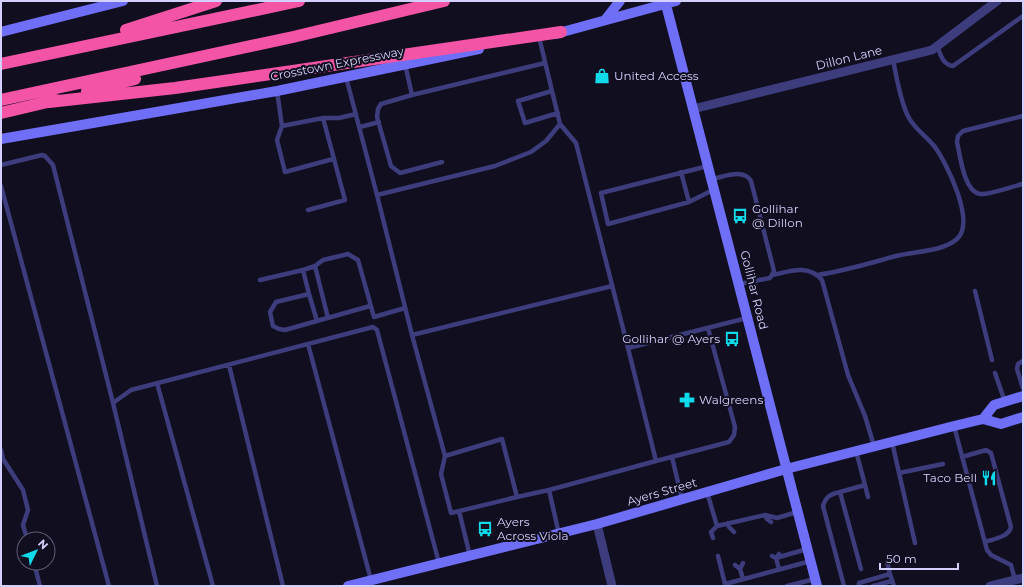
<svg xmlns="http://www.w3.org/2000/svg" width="1024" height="587" font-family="Montserrat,sans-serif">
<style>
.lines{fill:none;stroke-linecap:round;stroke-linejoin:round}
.lane{stroke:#3d3c7c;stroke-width:4.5}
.street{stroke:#3d3c7c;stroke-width:9}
.secondary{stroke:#6e6ef6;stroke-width:10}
.highway{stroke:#f454a5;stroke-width:12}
.labels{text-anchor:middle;stroke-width:4;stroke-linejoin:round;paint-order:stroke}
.street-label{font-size:12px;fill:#d4d0fc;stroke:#110e20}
.poi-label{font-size:12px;fill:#d4d0fc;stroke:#110e20;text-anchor:start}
</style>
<rect width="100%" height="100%" fill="#110e20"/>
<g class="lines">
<path class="lane" d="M539 37 560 124 576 143 628 348
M937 46C941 55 942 64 953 66L1023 16
M405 64 412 95 381 104 378 109 377 117 391 166 400 173 442 162
M346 77 377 195 495 166 531 152 546 141 560 124
M277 91 282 126 323 118 345 200 308 210
M552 91 518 101 525 123 558 113
M412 95 545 63
M1023 116 963 131 958 136 957 142C960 155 964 192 980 194 989 195 1013 186 1023 184
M323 118H339L356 114
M282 126 277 140 285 172 333 159
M360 127 379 122
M1 165 42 155 45 156 53 165 113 403
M708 166 601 193 608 224 689 202 713 190
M681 172 689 202
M712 179C724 177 743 168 751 181L774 271 770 278 739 284
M1 186 109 586
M377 195 412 335 445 456 502 439 517 497 549 490
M303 270 315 266
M773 275C791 271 808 264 822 280L848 375 865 416 874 446
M817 275C845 271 870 263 896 256 915 251 942 252 957 239 976 222 947 164 935 147 927 137 915 129 909 118 901 104 896 76 893 59
M260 280 303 270 309 294
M975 291 992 360
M328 318 315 266 323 260 348 254 358 260 374 317 405 308
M317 321 309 294 276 302 270 312 273 326 279 329 285 330 370 306
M412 335 612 286
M308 344 371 580
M1023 361 1018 364 1017 369 1023 388
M229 365 283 586
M995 373 1005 402
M157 383 213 586
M954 426 987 550 991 555 1011 565 1015 580
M892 442 915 543
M1 450 3 459 23 490 28 510 23 525 27 539
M856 451 865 485 840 492 861 569
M445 456 441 474 451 513 517 497
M672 457 682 499
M962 457 986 450 991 453 1011 527C1009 537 993 539 985 542
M656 461 729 442 734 435 735 427 708 328
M899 473 943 464
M865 485 868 497
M707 492 717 526 765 515 777 518 797 512
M840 492C831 494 826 496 823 506L844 586
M459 511 470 556
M765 515 767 519 771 522
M728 523 729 527 734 532
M559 534 549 490 656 461 628 348 747 318
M713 538 711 532 717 526
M718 556 725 584 811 561
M772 556 776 558 779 554
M34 563 40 586
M743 563 740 569 743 579
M735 565 740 569
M779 569 776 558 807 549
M890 574 894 586
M880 584 892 581
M157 586 113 403 131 390 373 327 377 330 439 563
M787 586 815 579
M859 586V583L890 574 887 562
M873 586 877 585"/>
<path class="street" d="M693 109 932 50 997 1
M597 524 612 586
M990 586 1023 578"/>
<path class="secondary" d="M665 1 817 586
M605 20 620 1
M1 32 123 1
M555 34 676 1
M1 139 277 91 479 49
M983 419 994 405 1023 396
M348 586 597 524 786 469 954 426 983 419 1001 424 1023 417"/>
<path class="highway" d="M126 30 216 1
M1 64 299 1
M87 91 135 79
M1 100 293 37 444 1
M49 102 175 88 561 32
M1 113 56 100"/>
</g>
<defs>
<symbol id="shop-bare" viewBox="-9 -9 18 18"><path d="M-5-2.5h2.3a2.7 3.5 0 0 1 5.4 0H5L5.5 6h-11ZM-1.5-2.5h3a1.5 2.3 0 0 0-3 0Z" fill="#0fdae9" stroke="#110e20" stroke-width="2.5" paint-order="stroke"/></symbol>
<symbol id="bus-bare" viewBox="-9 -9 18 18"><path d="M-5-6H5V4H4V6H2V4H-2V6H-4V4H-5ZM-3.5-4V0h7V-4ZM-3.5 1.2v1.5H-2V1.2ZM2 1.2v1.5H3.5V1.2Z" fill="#0fdae9" stroke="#110e20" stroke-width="2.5" paint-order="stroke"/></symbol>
<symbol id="pharmacy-bare" viewBox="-9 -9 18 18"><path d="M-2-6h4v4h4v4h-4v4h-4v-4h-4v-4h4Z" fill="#0fdae9" stroke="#110e20" stroke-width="2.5" paint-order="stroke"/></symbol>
<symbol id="restaurant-bare" viewBox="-9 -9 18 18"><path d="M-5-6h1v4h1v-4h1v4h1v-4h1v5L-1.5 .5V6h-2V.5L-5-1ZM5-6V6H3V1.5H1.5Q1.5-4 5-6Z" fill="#0fdae9" stroke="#110e20" stroke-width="2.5" paint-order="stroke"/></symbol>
</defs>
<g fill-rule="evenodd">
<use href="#shop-bare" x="591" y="65" width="22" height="22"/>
<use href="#bus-bare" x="729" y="205" width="22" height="22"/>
<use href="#bus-bare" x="721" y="328" width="22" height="22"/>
<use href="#pharmacy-bare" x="676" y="389" width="22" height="22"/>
<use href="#restaurant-bare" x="978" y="467" width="22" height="22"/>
<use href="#bus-bare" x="474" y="518" width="22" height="22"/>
</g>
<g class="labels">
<g class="street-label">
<text transform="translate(849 58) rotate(-14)" y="4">Dillon Lane</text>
<text transform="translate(337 64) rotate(-11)" y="4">Crosstown Expressway</text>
<text transform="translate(754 290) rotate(76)" y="4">Gollihar Road</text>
<text transform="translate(662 492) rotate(-16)" y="4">Ayers Street</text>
</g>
<g class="poi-label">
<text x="614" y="80">United Access</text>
<text x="752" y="213">Gollihar<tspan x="752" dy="14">@ Dillon</tspan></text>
<text x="720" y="343" text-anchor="end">Gollihar @ Ayers</text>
<text x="699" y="404">Walgreens</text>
<text x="977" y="482" text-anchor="end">Taco Bell</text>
<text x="497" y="526">Ayers<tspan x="497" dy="14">Across Viola</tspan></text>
</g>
</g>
<rect width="1024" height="587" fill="none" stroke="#d4d0fc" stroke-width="4"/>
<g transform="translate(36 551) rotate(47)"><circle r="19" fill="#110e20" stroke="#5f5c78"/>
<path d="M0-3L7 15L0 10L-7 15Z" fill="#0fdae9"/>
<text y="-6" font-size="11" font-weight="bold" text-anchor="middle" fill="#d4d0fc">N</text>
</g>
<path d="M880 563v6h78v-6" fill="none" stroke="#d4d0fc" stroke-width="2"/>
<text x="886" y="563" font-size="12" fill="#d4d0fc" stroke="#110e20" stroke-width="3" paint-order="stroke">50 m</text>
</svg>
